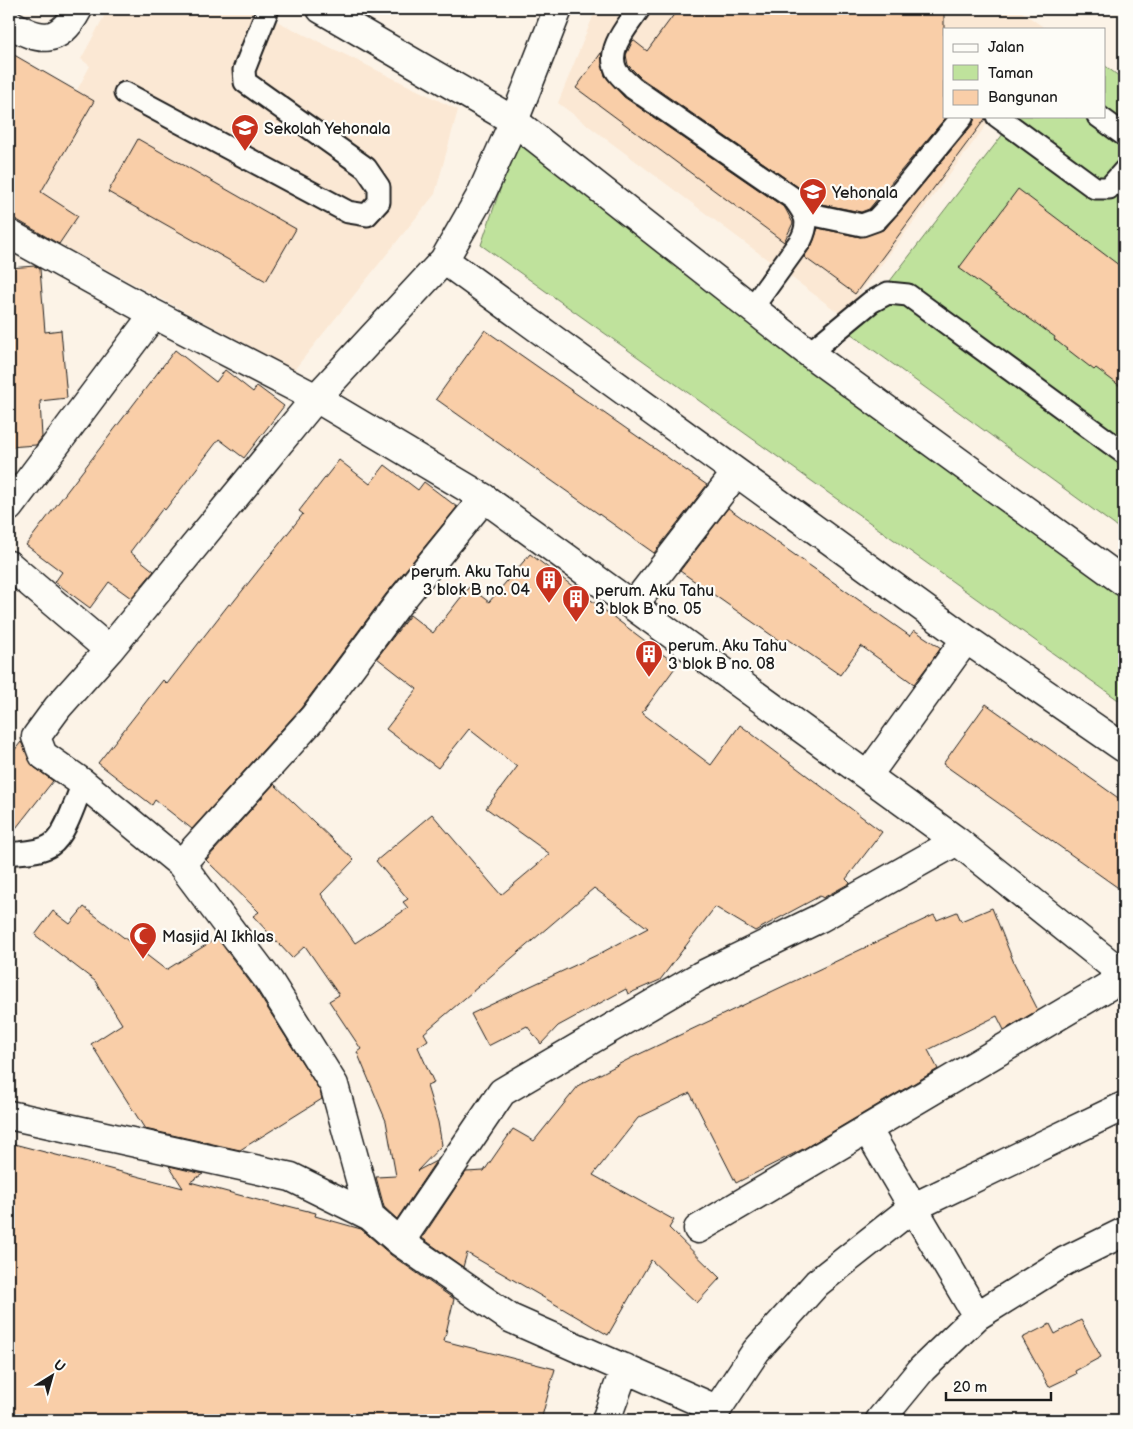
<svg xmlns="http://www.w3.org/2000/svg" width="1133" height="1429" font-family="'Balsamiq Sans',sans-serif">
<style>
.built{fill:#fbe8d4}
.green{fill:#bfe29c;stroke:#6e7f5c}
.building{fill:#f9cea8;stroke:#1c1c1c}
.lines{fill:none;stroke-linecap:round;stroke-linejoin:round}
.lane-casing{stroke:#1c1c1c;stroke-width:25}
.street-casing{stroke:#1c1c1c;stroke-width:31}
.secondary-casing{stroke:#1c1c1c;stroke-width:31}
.lane{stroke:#fdfcf7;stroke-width:21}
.street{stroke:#fdfcf7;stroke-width:28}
.secondary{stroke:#fdfcf7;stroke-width:28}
.labels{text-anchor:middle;stroke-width:4.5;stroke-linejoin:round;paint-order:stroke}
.poi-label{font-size:16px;fill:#1c1c1c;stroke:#fdfcf7;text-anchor:start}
</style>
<rect width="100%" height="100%" fill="#fcf3e7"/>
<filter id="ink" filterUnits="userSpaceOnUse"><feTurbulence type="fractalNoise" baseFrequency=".02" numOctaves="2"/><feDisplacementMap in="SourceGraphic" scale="10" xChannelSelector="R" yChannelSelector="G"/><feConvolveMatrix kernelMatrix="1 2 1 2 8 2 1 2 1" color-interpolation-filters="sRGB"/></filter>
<g filter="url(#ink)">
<path class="built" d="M108 9H252L458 110 435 194 294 370 9 217 90 66 81 59Z
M596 9H1018L1046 29H944V116H993L843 316 558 103Z"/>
<path class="green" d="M1104 65 1124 80V532L850 333 1017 116H1104Z
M518 137 1124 588V704L481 245Z"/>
<path class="building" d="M678 9H944V116H947L869 209 861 212 811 202 801 189 641 78 628 65 626 55 633 40 647 51Z
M9 52 94 101 41 192 78 216 59 244 17 220 9 218Z
M601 53 605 76 624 97 785 208 793 223 784 242 576 88Z
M975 116H985V119L855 294 804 257 812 245 818 228 860 237 885 229 973 124Z
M138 139 296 229 266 281 108 192Z
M1018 189 1124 269V389L1096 368 1094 370 1054 339 1055 337 959 268Z
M35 266 40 269 45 332 61 330 67 398 40 401 42 437 36 445 9 447V268Z
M485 330 707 485 654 553 436 399Z
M175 350 216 382 225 370 253 392 257 386 284 406 244 458 219 439 165 510 163 508 130 552 154 571 131 598 109 582 90 608 55 582 62 572 26 545Z
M339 460 370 484 385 465 418 490 424 482 457 507 386 594 301 708 192 829 155 800 152 805 98 763 163 680 167 684 229 604 231 605 303 514 299 511Z
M728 508 910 636 914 630 941 648 914 684 861 646 840 675 788 639 784 644 680 571Z
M530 554 677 665 642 713 711 765 740 725 882 832 846 879 850 883 823 898 820 896 755 931 715 907 660 980 628 994 626 989 558 1026 541 1044 527 1026 488 1046 471 1014 599 954 648 928 594 888 424 1033 428 1040 418 1047 434 1083 427 1086 438 1122 442 1145 417 1171 436 1161 397 1219 384 1207 376 1177 396 1176 386 1121 357 1052 361 1049 329 1001 339 995 305 946 292 958 253 916 259 912 206 860 274 784 354 860 321 894 355 943 408 908 403 902 408 899 376 861 432 814 501 895 550 854 486 808 517 767 469 729 438 768 386 729 417 689 377 658 410 615 433 633 469 587 489 602Z
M986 704 1124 802V892L943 764Z
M21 742 34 767 53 781 9 837V757Z
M84 907 166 970 217 938 256 990 320 1091 322 1099 240 1150 145 1129 91 1044 122 1024 95 981 35 935 53 911 70 924Z
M992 908 1014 963 1038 1010 1004 1030 997 1016 928 1050 938 1069 805 1148 736 1183 690 1093 638 1118 593 1175 674 1220 669 1228 720 1278 697 1303 651 1260 608 1335 467 1253 463 1267 422 1238 466 1172 484 1171 513 1129 534 1141 579 1085 629 1059 934 915 937 920 957 912 961 921Z
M14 1144 183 1188 169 1166 203 1174 190 1182 284 1207V1205L316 1213 315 1216 361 1229 391 1255 454 1299 444 1341 555 1369 541 1420H21L9 1417V1165Z
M1081 1320 1101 1357 1075 1371 1076 1374 1049 1387 1022 1338 1050 1324 1055 1334Z"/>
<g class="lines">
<defs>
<path id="lane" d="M639 9C628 26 606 48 616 70 619 76 628 83 633 88L794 199C806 215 810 222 801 240L752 308
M125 93 348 212 367 215 379 202V187L366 168 245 82 244 70 268 9
M997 116 1095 188H1109L1124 171
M1098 116 1124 135
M805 213 862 225 876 220 890 205 963 116
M809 353 871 302 888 293 908 295 1124 453
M9 854C22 852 39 853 51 845 66 835 76 799 83 783"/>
<path id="street" d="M9 23C40 42 59 45 78 9
M9 234 154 314 316 398 484 498 957 841 1124 975
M444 260 966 639 1124 748
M9 507 154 314
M9 565 109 650
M633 606 736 473
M868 775 966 639
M181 864 313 718 398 604 484 498
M9 1115 291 1177 370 1216 400 1242 510 1318 716 1409
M867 1129 977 1316
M370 1216 334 1085 269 981 181 864 83 783 43 755 36 737 58 707 109 650 316 398 444 260 480 197 514 121 558 9
M698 1229 1124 977
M400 1242 502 1092 700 976 820 918 957 841
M606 1420 625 1368
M880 1420 922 1369 977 1316 1065 1261 1124 1232"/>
<path id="secondary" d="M321 9 514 121 809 353 1124 582
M710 1420 756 1351 817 1283 912 1208 1124 1106"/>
</defs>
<use href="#lane" class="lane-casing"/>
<use href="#street" class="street-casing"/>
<use href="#secondary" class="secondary-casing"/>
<use href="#lane" class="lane"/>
<use href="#street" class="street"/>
<use href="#secondary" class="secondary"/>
</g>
</g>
<defs>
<symbol id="school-pin" viewBox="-11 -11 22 30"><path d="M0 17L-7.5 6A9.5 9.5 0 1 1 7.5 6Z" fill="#c8321e" stroke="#fdfcf7"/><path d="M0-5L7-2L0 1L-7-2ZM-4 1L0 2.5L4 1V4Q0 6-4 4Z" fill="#fff"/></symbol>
<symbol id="building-pin" viewBox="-11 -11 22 30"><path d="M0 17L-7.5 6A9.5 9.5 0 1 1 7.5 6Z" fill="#c8321e" stroke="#fdfcf7"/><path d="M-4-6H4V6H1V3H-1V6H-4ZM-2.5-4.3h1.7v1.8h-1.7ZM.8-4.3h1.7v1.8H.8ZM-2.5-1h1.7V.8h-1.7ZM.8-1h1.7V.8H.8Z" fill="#fff"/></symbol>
<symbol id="mosque-pin" viewBox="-11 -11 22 30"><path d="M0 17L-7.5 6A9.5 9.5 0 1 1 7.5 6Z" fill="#c8321e" stroke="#fdfcf7"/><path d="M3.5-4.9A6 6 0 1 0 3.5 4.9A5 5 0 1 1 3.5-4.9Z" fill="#fff"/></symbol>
</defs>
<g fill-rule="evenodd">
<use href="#school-pin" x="229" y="112" width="32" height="43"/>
<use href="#school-pin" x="797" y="176" width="32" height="43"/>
<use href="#building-pin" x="533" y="564" width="32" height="43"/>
<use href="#building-pin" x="560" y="583" width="32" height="43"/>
<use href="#building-pin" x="633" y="638" width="32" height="43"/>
<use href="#mosque-pin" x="127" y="920" width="32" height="43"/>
</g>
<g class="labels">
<g class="poi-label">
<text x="264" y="134">Sekolah Yehonala</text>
<text x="832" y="198">Yehonala</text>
<text x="530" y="577" text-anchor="end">perum. Aku Tahu<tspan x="530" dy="18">3 blok B no. 04</tspan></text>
<text x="595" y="596">perum. Aku Tahu<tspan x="595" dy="18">3 blok B no. 05</tspan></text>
<text x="668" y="651">perum. Aku Tahu<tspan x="668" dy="18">3 blok B no. 08</tspan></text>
<text x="162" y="942">Masjid Al Ikhlas</text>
</g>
</g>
<rect width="1133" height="1429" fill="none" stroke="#fdfcf7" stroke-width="30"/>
<rect x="15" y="15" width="1103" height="1399" fill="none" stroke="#1c1c1c" stroke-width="2" filter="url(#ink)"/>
<rect x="943" y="28" width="162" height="90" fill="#fdfcf7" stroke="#a3a29f"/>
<rect x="953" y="44" width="25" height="8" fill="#fdfcf7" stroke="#a3a29f"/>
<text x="988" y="52" font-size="15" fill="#1c1c1c">Jalan</text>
<rect x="953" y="65" width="25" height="15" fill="#bfe29c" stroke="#a3a29f"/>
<text x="988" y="78" font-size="15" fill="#1c1c1c">Taman</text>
<rect x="953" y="90" width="25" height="15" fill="#f9cea8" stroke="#a3a29f"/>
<text x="988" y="102" font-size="15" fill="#1c1c1c">Bangunan</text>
<g transform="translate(52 1376) rotate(37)" stroke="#fdfcf7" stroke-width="4" paint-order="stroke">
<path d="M0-4L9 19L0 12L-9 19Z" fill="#1c1c1c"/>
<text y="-8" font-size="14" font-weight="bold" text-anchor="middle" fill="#1c1c1c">U</text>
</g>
<path d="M946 1392v8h105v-8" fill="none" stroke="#1c1c1c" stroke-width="2.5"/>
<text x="953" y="1392" font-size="15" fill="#1c1c1c" stroke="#fdfcf7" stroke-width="4" paint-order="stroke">20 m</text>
</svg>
